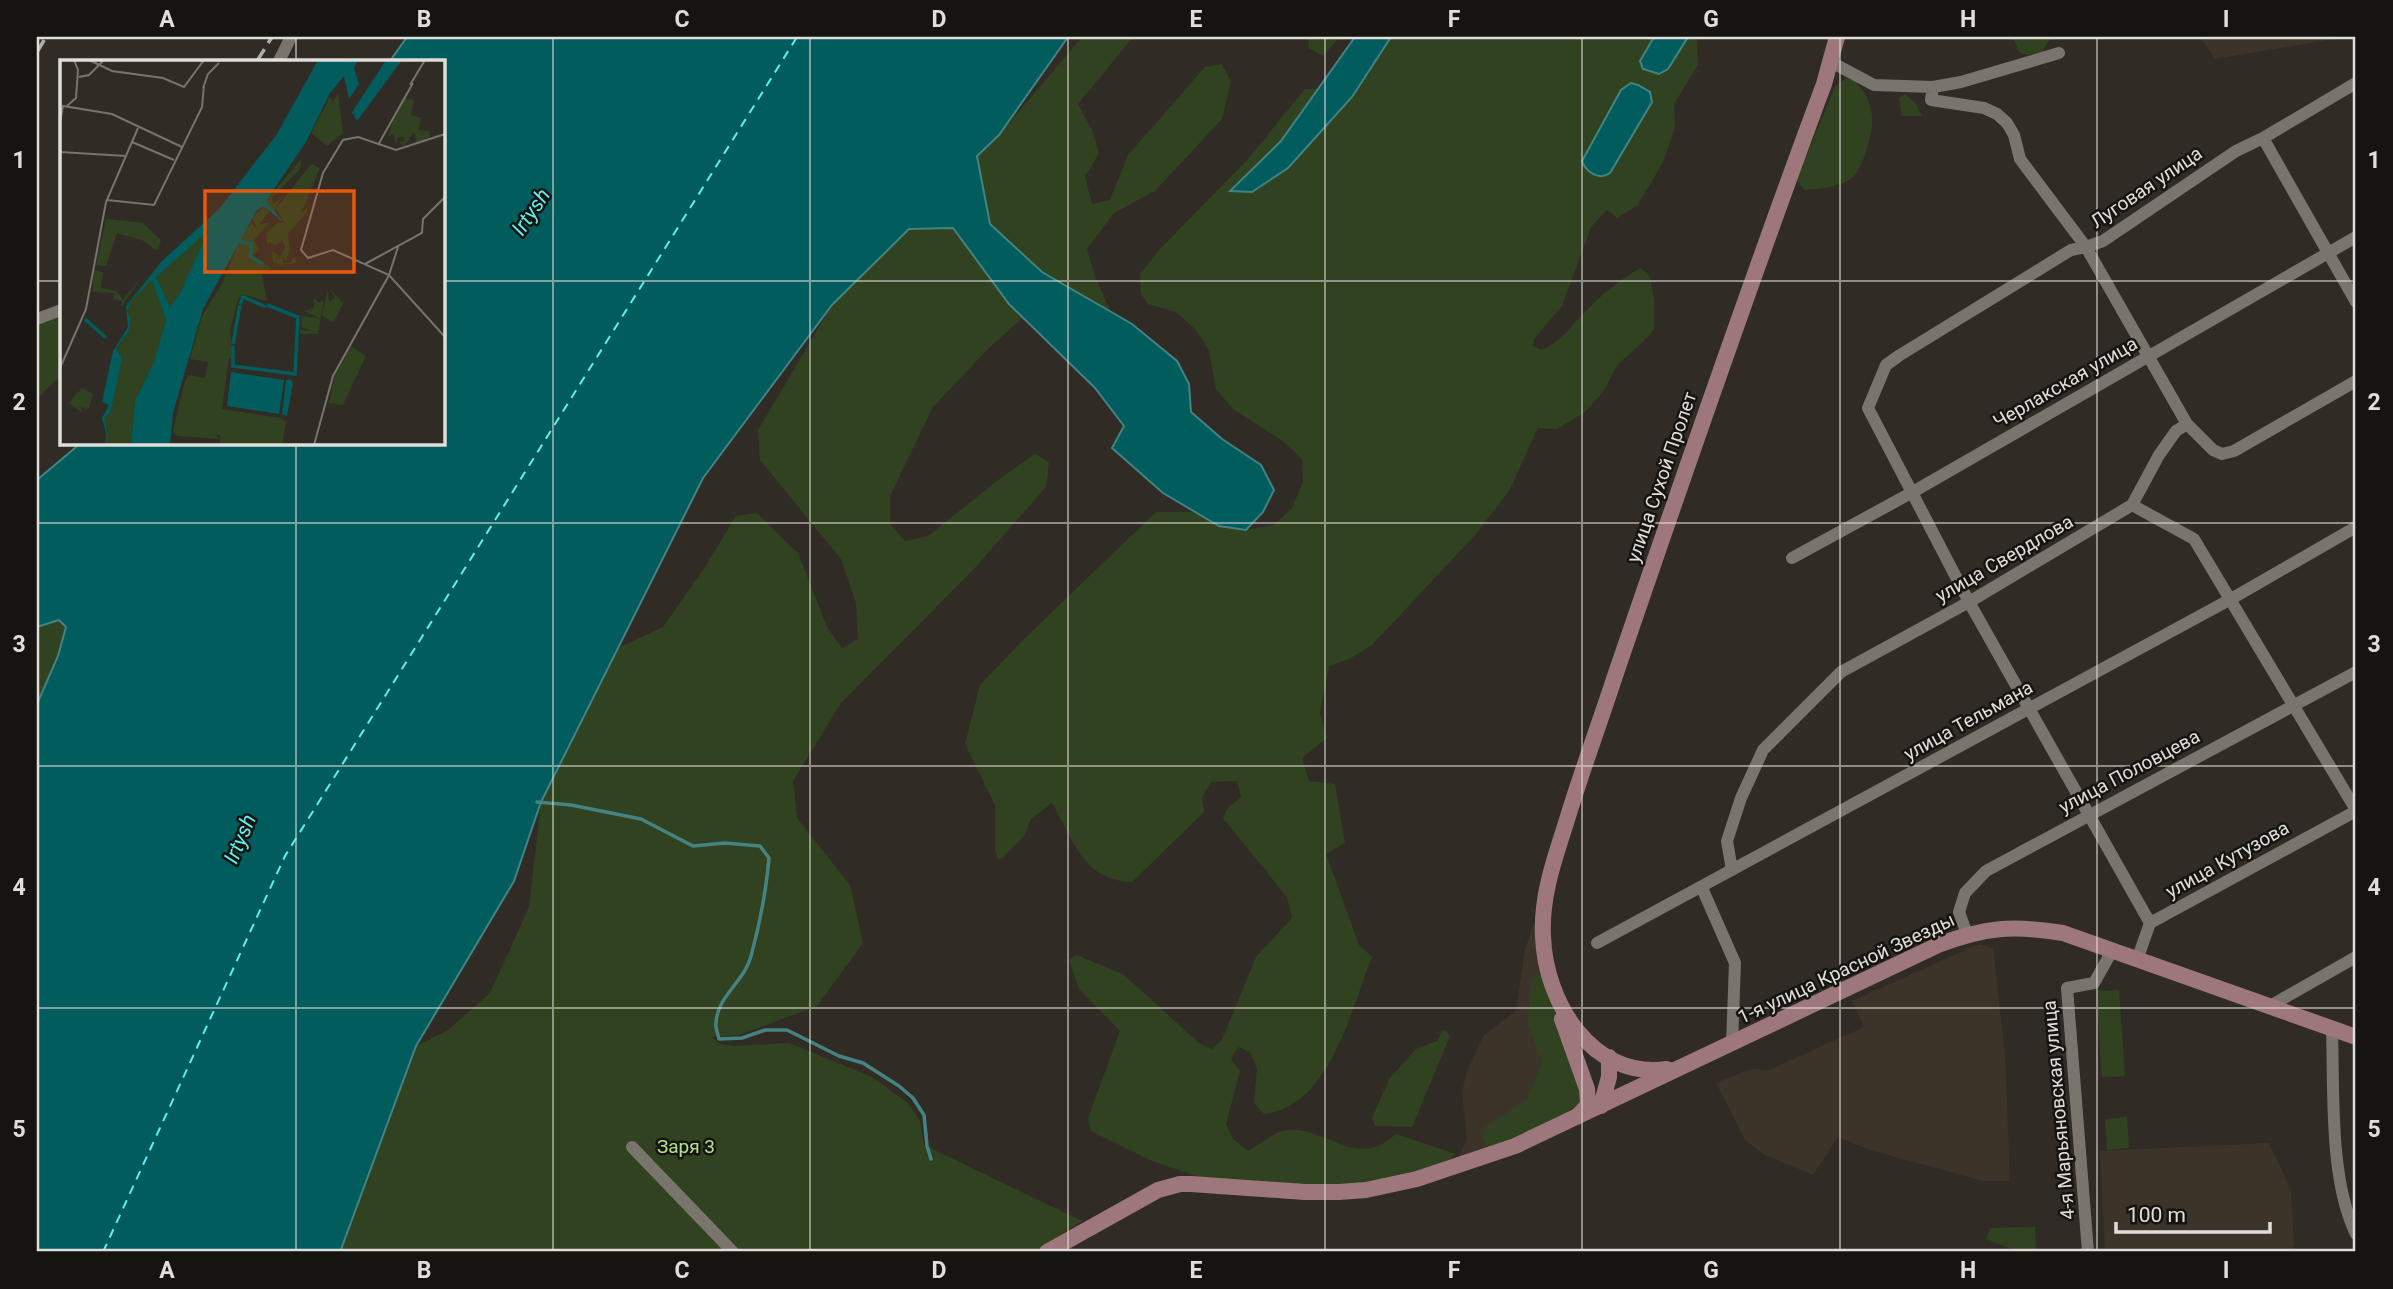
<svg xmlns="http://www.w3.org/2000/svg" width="2393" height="1289" font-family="Roboto,sans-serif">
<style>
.built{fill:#3c3429}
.green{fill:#304220}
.water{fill:#005c5d;stroke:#448382;stroke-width:2}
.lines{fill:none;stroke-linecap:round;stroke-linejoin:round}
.stream{stroke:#448382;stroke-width:3.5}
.ferry{stroke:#5feff0;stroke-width:2;stroke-dasharray:9 7;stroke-linecap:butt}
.street{stroke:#79746c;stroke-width:12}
.secondary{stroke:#9d777b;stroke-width:16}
.rail{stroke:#aeaba6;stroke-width:3.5;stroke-dasharray:14 7;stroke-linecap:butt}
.grid{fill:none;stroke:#e1ded9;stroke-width:2;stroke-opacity:0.55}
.labels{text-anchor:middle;stroke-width:5;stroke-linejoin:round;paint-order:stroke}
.street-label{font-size:19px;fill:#e1ded9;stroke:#161411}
.park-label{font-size:19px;fill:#b3e28c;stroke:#161411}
.water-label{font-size:21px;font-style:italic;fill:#5feff0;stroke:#161411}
.inset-river{fill:none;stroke:#005c5d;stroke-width:3.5}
.inset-road{fill:none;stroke:#77736d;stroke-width:2}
.view{fill:#e8590c;fill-opacity:0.15;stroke:#e8590c;stroke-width:3.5}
.inset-edge{fill:none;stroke:#e1ded9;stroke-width:3.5}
.neatline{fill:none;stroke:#e1ded9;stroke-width:2.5}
.grid-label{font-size:23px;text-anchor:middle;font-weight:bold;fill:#e1ded9}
</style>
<rect width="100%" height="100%" fill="#302c25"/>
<path class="built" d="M2200 37H2344L2215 59Z
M1538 913 1542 976 1538 974 1527 1023 1542 1062 1526 1100 1498 1148 1451 1165 1459 1156 1467 1140 1462 1092 1467 1071 1484 1035 1516 1011 1525 949Z
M1979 944 1993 948 2005 1055 2010 1181H1983L1870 1150 1838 1137 1813 1175 1763 1154 1745 1140 1716 1083 1751 1069 1769 1070 1864 1027 1852 1001Z
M2269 1143 2291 1190 2294 1246 2286 1252H2105L2100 1151Z"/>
<path class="green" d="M1082 37H1133L1078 104 1093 132 1099 153 1085 177 1092 204 1110 200 1128 155 1205 67 1222 64 1231 82 1222 119 1155 191 1114 213 1087 249 1096 279 1111 312 1042 272 990 224 977 156 999 135Z
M1308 37H1339L1323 56 1309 48Z
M1391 37H1654L1640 61 1668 69 1688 37 1697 40 1698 65 1674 104 1675 128 1663 162 1638 205 1617 218 1607 210 1591 227 1562 306 1534 339 1533 346 1542 350C1564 339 1567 330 1584 313 1601 295 1620 279 1641 268L1650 277 1654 300V329L1642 343 1618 364 1603 392 1585 412 1557 429 1538 428 1509 491 1475 535 1372 645 1351 658 1329 666 1320 713 1327 738 1302 758 1309 781 1335 784 1345 843 1326 854 1359 945 1372 957C1351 1009 1330 1107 1264 1114L1254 1103 1257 1069 1250 1052 1238 1047 1231 1059 1240 1071 1226 1124 1233 1139 1248 1151C1259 1145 1275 1131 1287 1130 1329 1127 1355 1171 1396 1134L1456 1154 1434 1169 1367 1185 1256 1186 1205 1179 1152 1161 1091 1131 1088 1118 1120 1031 1079 989 1069 960 1076 955 1123 974 1199 1043 1212 1049 1222 1040 1256 957 1292 918 1287 897 1223 818 1227 809 1241 797 1237 781 1211 782 1202 798 1204 812 1132 882C1082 880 1074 840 1052 803L1031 819 1024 836 1003 858 998 859 995 851V805L965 744 980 685 1024 639 1156 512H1195L1219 526 1246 530 1274 525 1292 508 1303 482 1302 459 1283 441 1233 409 1216 389 1209 351 1196 330 1176 312 1148 304 1141 294 1140 274 1160 249 1248 159 1305 89H1317L1281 141 1234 191 1352 97Z
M2013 37H2051L2042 52 2027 55 2019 52Z
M1846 78C1861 80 1871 102 1872 116 1874 130 1863 169 1852 178 1842 186 1817 190 1804 190L1797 180 1799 173 1835 87Z
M1905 94 1916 104 1922 116H1902L1899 98Z
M929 227 953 228 1009 304 1022 318 989 348 933 407 890 496V524L905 541 928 536 998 480 1035 454 1049 462 1046 487 972 571 841 703 793 781 797 818 850 885 863 943 817 1006 739 1035 712 1037 719 1044 735 1046 789 1043 872 1077 908 1103 920 1121 924 1145 1082 1221 1034 1252H340L416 1046 448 1030 490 993 529 907 541 802 618 648 663 627 707 564 736 516 757 513 798 553 827 627 842 648 858 639 856 603 841 559 760 460 758 430 832 305 909 229Z
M61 312V376L37 398V321Z
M59 620 66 627 58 656 37 704V627Z
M1538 974 1542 976 1583 1090 1584 1105 1498 1148 1488 1147C1482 1140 1481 1134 1486 1126L1526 1100 1542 1062 1527 1023 1532 979Z
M2119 990 2125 1076 2102 1077 2096 991Z
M1444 1029 1450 1036 1412 1127 1375 1126 1372 1118 1390 1078 1416 1049 1437 1041Z
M2127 1117 2129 1148 2107 1150 2105 1119Z
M2035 1227 2036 1252H2015V1250L1986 1239 1990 1228Z"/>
<path class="water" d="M407 37H1068L999 135 977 156 990 224 1042 272 1132 324 1177 361 1189 384 1191 412 1222 439 1261 465 1274 490 1263 512 1246 530 1219 526 1163 493 1112 448 1124 426 1095 388 1009 304 953 228 909 229 832 305 703 478 541 802 514 881 416 1046 340 1252H37V704L58 656 66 627 59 620 37 627V480L81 443H443V61H390Z
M1355 37H1391L1352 97 1288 168 1252 192 1230 191 1281 141Z
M1654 37H1688L1668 69 1659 74 1643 69 1640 61Z
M1631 83 1638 85 1650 92 1652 102 1610 173C1599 181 1586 172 1582 161L1621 90Z"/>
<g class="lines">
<path class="stream" d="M537 802 571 805 641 819 693 846 725 843 760 846 769 858C766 892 760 923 751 956 745 981 717 996 716 1023 715 1027 718 1034 719 1039L742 1038 765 1030H787L839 1056 863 1063 899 1086 913 1098 924 1115 927 1146 931 1159"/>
<path class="ferry" d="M103 1252 285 856 797 37"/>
<path class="street" d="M279 61 291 37
M1831 62 1874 85 1933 87 1961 82 2059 53
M1933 87 1931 100 1984 108 1997 114 2007 123 2014 135 2020 159 2086 247 2187 424
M2263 138 2356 302
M37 319 61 310
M2132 505 2194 539 2356 810
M1792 558 1911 493 2356 237
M1732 870 1727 841 1741 798 1763 750 1841 672 1969 602 2132 505 2159 455 2176 431 2187 424 2213 450 2222 454 2234 451 2356 381
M1702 888 1735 963 1732 1044
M2150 923 1969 602 1868 408 1886 365 1900 355 2071 250 2086 247 2103 241 2236 151 2263 138 2356 83
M1967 934 1959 912 1965 893 1986 871 2356 672
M1597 943 2231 599 2356 527
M2137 960 2150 923 2356 811
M2270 1006 2356 957
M2332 1028C2334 1090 2329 1179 2356 1234
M632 1147 733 1252
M2088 1252 2067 988 2094 983 2112 951"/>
<path class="secondary" d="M1562 1019 1587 1089 1588 1105 1577 1117
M1667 1069C1592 1080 1545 1002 1543 936 1541 897 1554 860 1566 823 1581 773 1599 725 1615 676 1683 477 1751 280 1824 84L1837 37
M1601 1106 1609 1077V1057
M1047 1252 1158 1190 1180 1184H1191L1305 1192H1339L1366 1190 1417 1179 1515 1146 1938 945C1985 927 2013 925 2063 933L2356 1037"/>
<path class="rail" d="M37 52 46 37
M257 61 272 37"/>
</g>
<path class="grid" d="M296 37V61M553 37V1252M810 37V1252M1068 37V1252M1325 37V1252M1582 37V1252M1840 37V1252M2097 37V1252M37 281H61M443 281H2356M296 443V1252M37 523H2356M37 766H2356M37 1008H2356"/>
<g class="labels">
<g class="street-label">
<text transform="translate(2146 187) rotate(-34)" y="7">Луговая улица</text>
<text transform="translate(2065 382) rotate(-30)" y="7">Черлакская улица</text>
<text transform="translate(1661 477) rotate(-71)" y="7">улица Сухой Пролет</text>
<text transform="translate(2004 558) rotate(-30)" y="7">улица Свердлова</text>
<text transform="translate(1968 720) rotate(-29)" y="7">улица Тельмана</text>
<text transform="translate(2129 771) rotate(-28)" y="7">улица Половцева</text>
<text transform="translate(2227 859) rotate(-29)" y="7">улица Кутузова</text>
<text transform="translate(1846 968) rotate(-25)" y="7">1-я улица Красной Звезды</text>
<text transform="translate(2058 1110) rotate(-95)" y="7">4-я Марьяновская улица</text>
</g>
<g class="park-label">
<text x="686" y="1153">Заря 3</text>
</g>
<g class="water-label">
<text transform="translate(531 212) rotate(-56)" y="7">Irtysh</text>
<text transform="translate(240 839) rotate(-67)" y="7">Irtysh</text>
</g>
</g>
<g transform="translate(60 60)">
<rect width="385" height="385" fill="#302c25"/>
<path d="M278 33 283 73 267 86 251 73 270 37 273 42ZM342 38 354 40 351 55 361 58 358 70 369 71 370 77 357 83 354 72 344 87 339 82 345 81 343 77H338L336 86 334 73 327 77ZM241 99 240 109 212 138 213 144 222 137 214 151 206 141ZM251 104 260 108 241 153 247 148 248 152 228 173 230 191 226 200 222 197 223 203H230L235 196 236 203 220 205 213 202 212 191 220 197 225 187 222 180 215 186 210 182 207 185 206 174 217 163H225L216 149ZM204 146 209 151 200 164 210 162 194 180 199 190 192 196 212 208 202 214 207 241 182 234 178 240 170 270 173 298H169L162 349 220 358 226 362 222 385H160V375H156L159 379 117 376 113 371 125 321 128 315 145 318 148 302 130 299 142 256 162 224 183 172 192 163 198 171 192 158ZM46 159 83 163 101 180 97 191 84 181 57 173 46 206 36 205ZM149 171 120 233 110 248 95 217 123 188ZM34 210 43 212 41 228 56 231 63 240 82 216 61 248 62 241 53 239 55 233 32 232ZM92 219 106 260 94 302 75 341 71 385H46L45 358 62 298 56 288 71 263 67 251 72 240ZM268 227 283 243 273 263 262 255 268 230 269 242 275 238ZM254 238 259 243 264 240 258 274H242L240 273V270L253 271 241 267 242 247V256L259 258 244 251 254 248ZM291 286 306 296 283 345 269 343 274 318ZM22 328 33 334 29 349 21 347 22 353 9 343Z" fill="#304220"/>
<path d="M258 0H298L294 8 299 24 289 39 284 16 270 33 246 82 206 141 224 163 204 146 197 150 143 249 113 353 110 385H71L75 341 94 302 106 260 92 220 72 240 67 251 71 260 69 271 56 288 62 298 51 350 45 358 48 377 44 385 47 376 42 358 49 345 42 342 53 291 68 267 66 246 102 201 159 149 217 74ZM149 170 120 233 110 247 96 217ZM326 0H342L297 61 292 52ZM171 312 224 320 219 354 167 346ZM230 319 233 323 227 356 222 354 226 320Z" fill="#005c5d" fill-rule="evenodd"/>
<path class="inset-river" d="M179 181 192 184 190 196 203 204M180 244 183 237 206 247M25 259 46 278M173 284 180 245M173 286V306L235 314 238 257 207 245M95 385 117 285 163 185 270 13 286 0"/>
<path class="inset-road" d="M29 0 52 11 103 18 124 27 144 0M19 17 29 15 44 0M350 25 365 0M143 28 148 14 159 3M7 46 16 38 18 10 14 0M0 63 3 46 52 54 122 87M385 74 336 90 298 77 283 80 263 113 241 190 248 198 273 190 329 215 385 277M72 82 114 100M318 85 353 23M0 92 66 96M47 140 94 145 142 47 144 25M305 204 362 173 363 159 385 137M0 308 26 249 46 142 78 68M254 385 273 316 329 215 338 187"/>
<path class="view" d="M145 131H294V212H145Z"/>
<rect width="385" height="385" class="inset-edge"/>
</g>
<rect width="2393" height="1289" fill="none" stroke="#161411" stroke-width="77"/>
<path d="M2116 1222v10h154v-10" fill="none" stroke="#e1ded9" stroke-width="3.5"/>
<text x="2127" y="1222" font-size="21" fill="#e1ded9" stroke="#161411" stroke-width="5" paint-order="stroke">100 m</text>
<rect x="38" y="38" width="2316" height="1212" class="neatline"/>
<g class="grid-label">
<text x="167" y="27">A</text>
<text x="424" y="27">B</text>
<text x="682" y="27">C</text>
<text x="939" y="27">D</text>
<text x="1196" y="27">E</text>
<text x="1454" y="27">F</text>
<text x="1711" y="27">G</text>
<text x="1968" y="27">H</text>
<text x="2226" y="27">I</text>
<text x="19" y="168">1</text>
<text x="2374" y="168">1</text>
<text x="19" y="410">2</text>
<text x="2374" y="410">2</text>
<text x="19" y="652">3</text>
<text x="2374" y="652">3</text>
<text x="19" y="895">4</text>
<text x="2374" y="895">4</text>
<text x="19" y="1137">5</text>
<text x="2374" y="1137">5</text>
<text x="167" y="1278">A</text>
<text x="424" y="1278">B</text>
<text x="682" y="1278">C</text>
<text x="939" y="1278">D</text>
<text x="1196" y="1278">E</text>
<text x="1454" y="1278">F</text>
<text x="1711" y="1278">G</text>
<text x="1968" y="1278">H</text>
<text x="2226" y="1278">I</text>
</g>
</svg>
